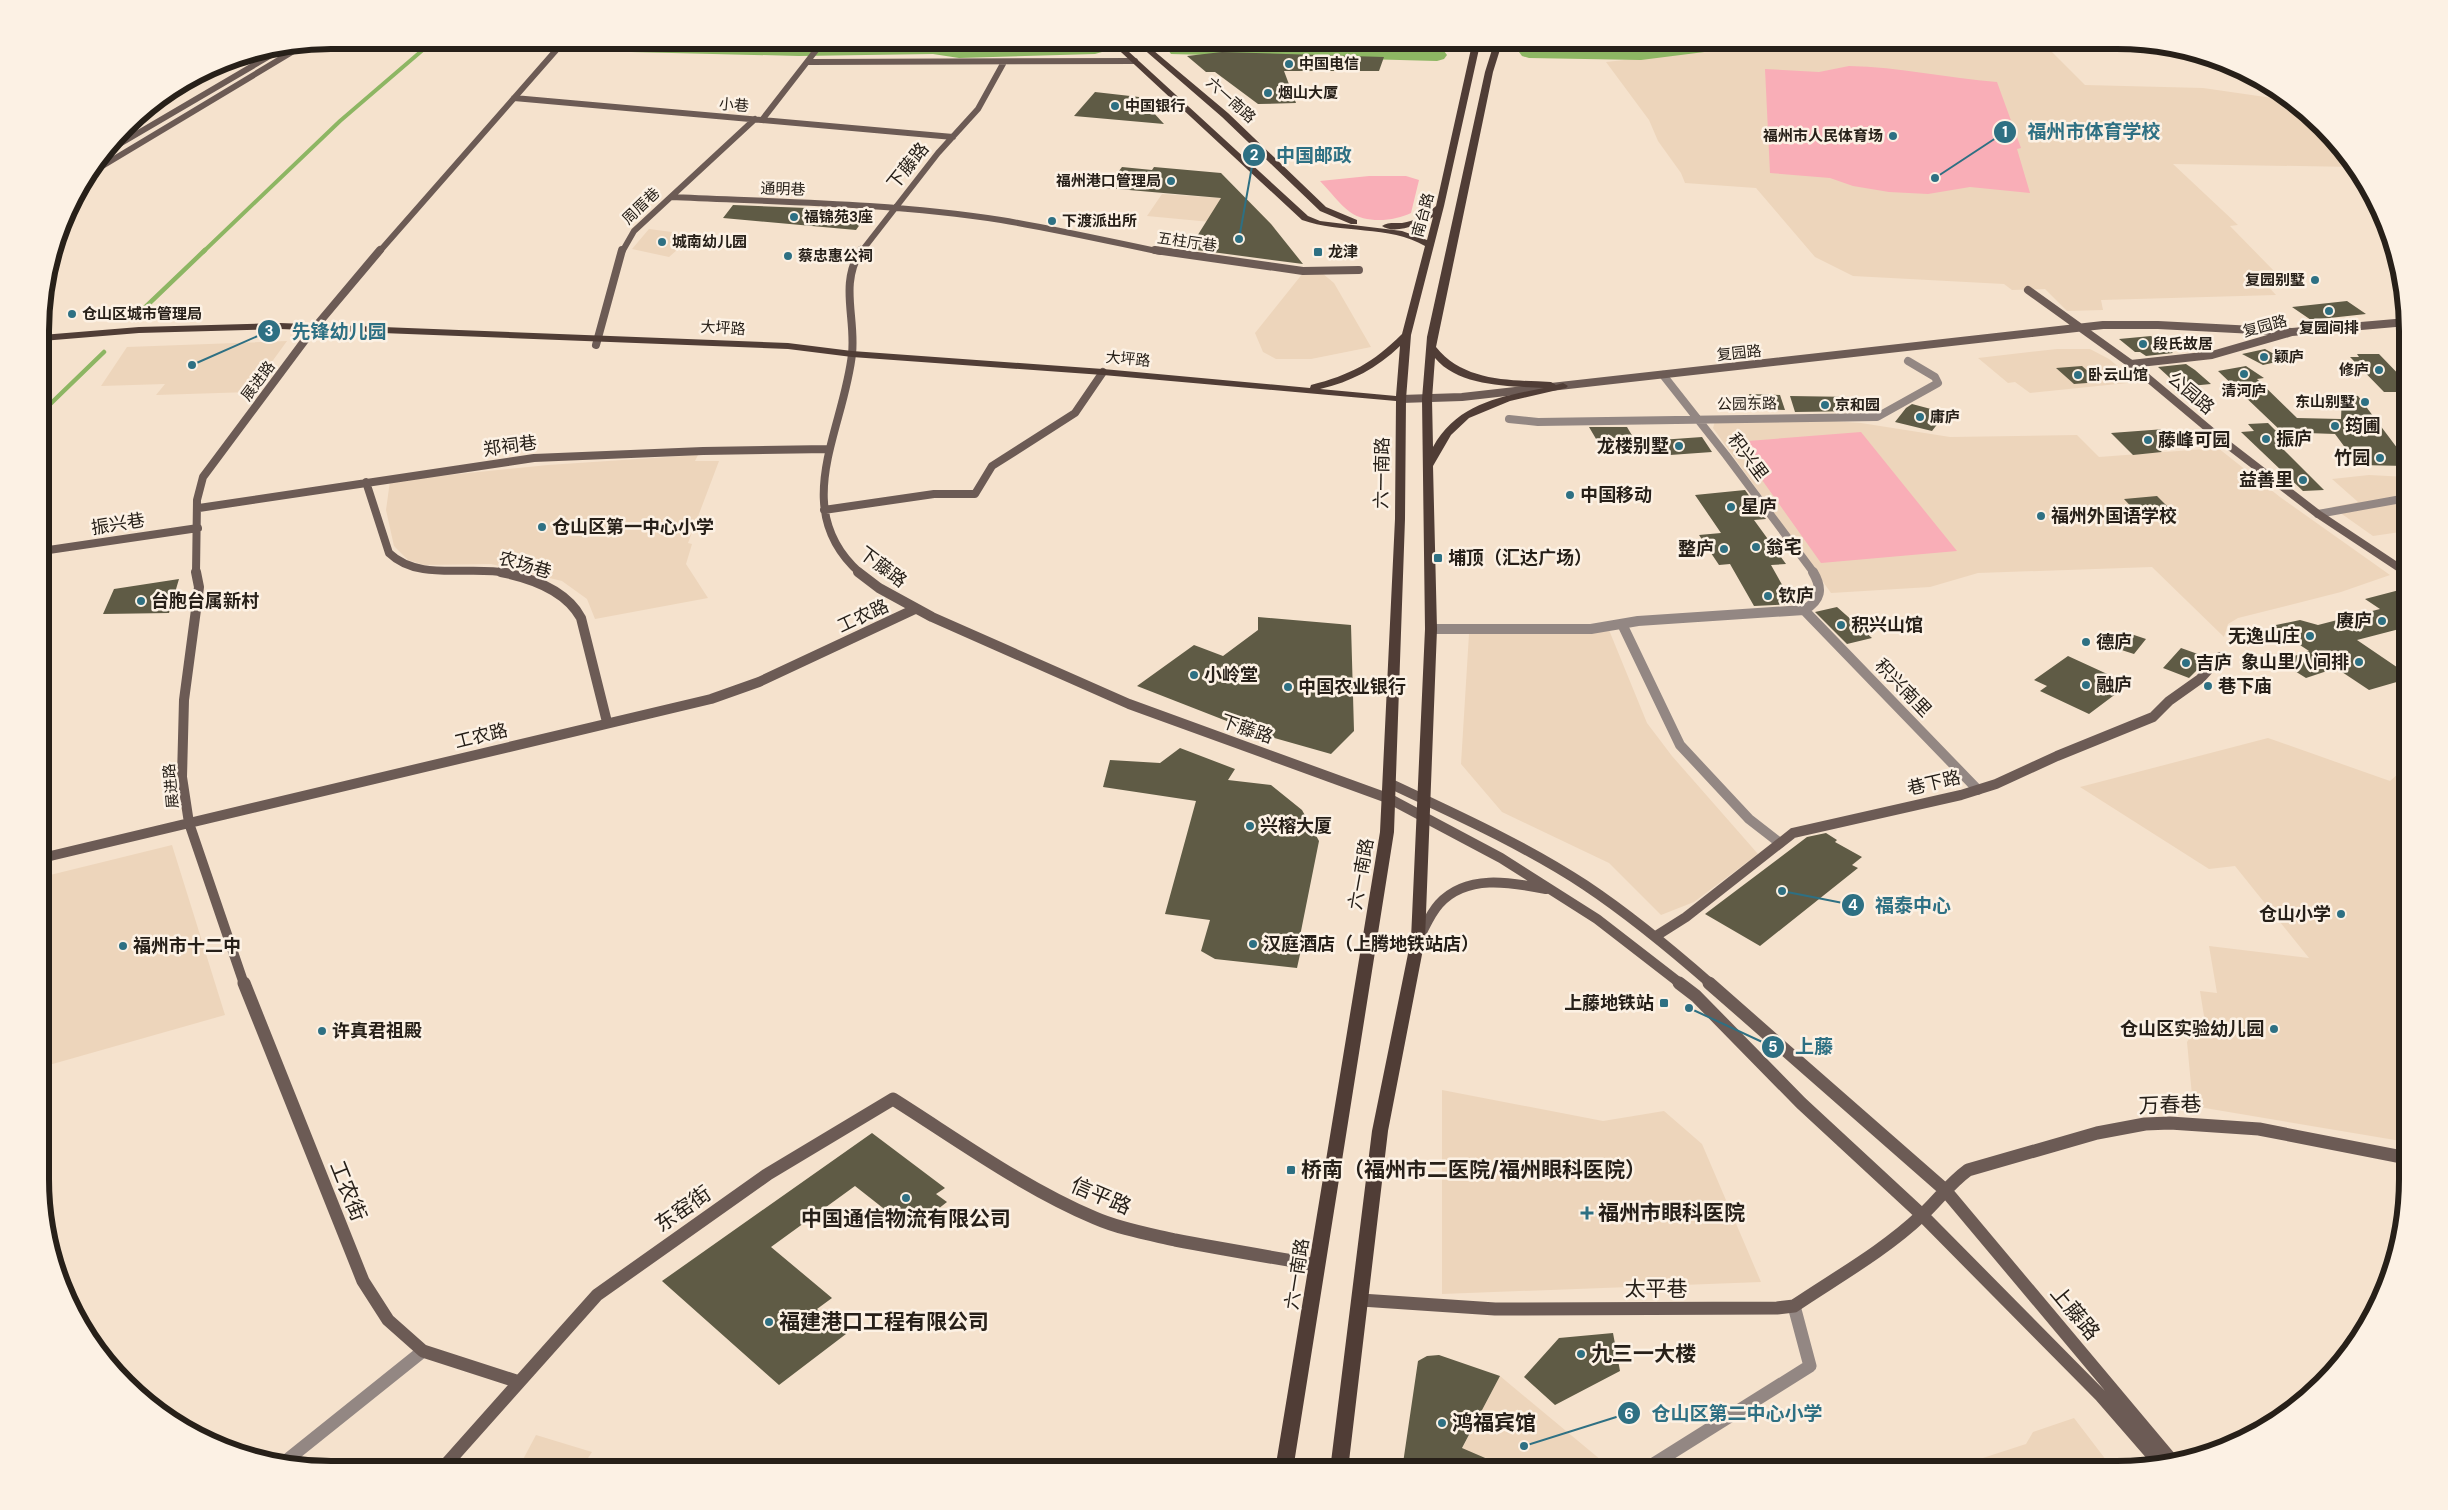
<svg xmlns="http://www.w3.org/2000/svg" width="2448" height="1510" font-family="'DM Sans','Noto Sans SC',sans-serif">
<style>
.built{fill:#edd5bb}
.green{fill:#f9aeb7}
.lines{fill:none;stroke-linecap:round;stroke-linejoin:round}
.stream-far1{stroke:#8db663;stroke-width:4}
.stream{stroke:#8db663;stroke-width:4.5}
.river{fill:#8db663;fill-rule:evenodd}
.building{fill:#5f5b45}
.street-far2{stroke:#938783;stroke-width:8}
.street-far1{stroke:#938783;stroke-width:10}
.street{stroke:#938783;stroke-width:13}
.secondary-far3{stroke:#6c5b55;stroke-width:6}
.secondary-far2{stroke:#6c5b55;stroke-width:8}
.secondary-far1{stroke:#6c5b55;stroke-width:10}
.secondary{stroke:#6c5b55;stroke-width:13}
.primary{fill:#503d36;fill-rule:evenodd}
.poi-dot{fill:#2e7083;stroke:#fcf1e4;stroke-width:2}
.labels{text-anchor:middle;stroke-width:5;stroke-linejoin:round;paint-order:stroke}
.far-poi-label{font-size:15px;font-weight:bold;fill:#272019;stroke:#fcf1e4;text-anchor:start}
.far-street-label{font-size:15px;fill:#272019;stroke:#fcf1e4}
.street-label{font-size:18px;fill:#272019;stroke:#fcf1e4}
.poi-label{font-size:18px;font-weight:bold;fill:#272019;stroke:#fcf1e4;text-anchor:start}
.near-street-label{font-size:21px;fill:#272019;stroke:#fcf1e4}
.near-poi-label{font-size:21px;font-weight:bold;fill:#272019;stroke:#fcf1e4;text-anchor:start}
.rim{fill:none;stroke:#272019;stroke-width:6}
.leader{fill:none;stroke:#2e7083;stroke-width:2}
.callout-dot{fill:#2e7083;stroke:#fcf1e4;stroke-width:2}
.mark-label{font-size:15px;text-anchor:middle;font-weight:bold;fill:#fff}
.callout-label{font-size:19px;text-anchor:middle;font-weight:bold;fill:#2e7083;stroke:#fcf1e4;stroke-width:5;stroke-linejoin:round;paint-order:stroke}
</style>
<rect width="100%" height="100%" fill="#f5e2cd"/>
<path class="built" d="M1948 40 2050 50 2085 85 2203 88 2293 101 2323 126 2355 167 2173 164 2238 225 2230 226 2274 271 2255 272 2276 295 2101 300 2103 310 2067 311 2045 289 2012 290 2004 284 1853 276 1815 257 1756 188 1685 183 1681 173 1658 141 1649 120 1606 62 1678 54 1742 42Z
M1162 194 1248 200 1275 228 1147 216Z
M649 229 694 235 669 257 632 249Z
M1303 273H1322L1334 283 1371 347 1311 359H1276L1263 352 1255 333Z
M287 341 250 392 156 395 165 384 101 386 127 347Z
M2057 349H2090L2109 359 2137 382 2030 393 2015 382 2008 383 1978 358Z
M1802 419 1861 423 1950 437 2077 435 2099 457 2218 448 2280 497 2390 575 2341 592 2238 618 2228 624 2224 637 2152 567 1978 573 1930 587 1831 593 1713 428 1715 421Z
M698 455 695 461H719L688 543 692 544 686 564 708 598 595 619 587 599 562 581 491 564 424 565 408 560 394 546 386 510 390 481 548 465Z
M2369 475 2407 477V531L2373 536 2332 507 2358 502 2332 479Z
M1609 630 1647 723 1672 756 1758 854 1694 902 1661 915 1609 863 1502 812 1461 764 1469 634Z
M2268 738 2390 781 2407 766V1142L2193 1106 2187 1042 2204 1016 2200 991 2217 993 2209 946 2309 958 2235 866 2209 869 2080 787Z
M172 845 225 1015 42 1067V877Z
M1442 1090 1603 1121 1664 1111 1702 1144 1761 1282 1442 1294Z
M1500 1376 1613 1470H1451Z
M2074 1418 2113 1469H1949L2026 1444 2033 1432Z
M536 1435 592 1452 580 1470H515L519 1467Z"/>
<path class="green" d="M1849 66C1899 67 1948 78 1997 82L2021 148 2017 149 2030 193 1970 187 1928 194 1889 192 1853 186 1830 178 1770 173 1765 69 1819 72Z
M1369 176H1406L1419 180 1411 213C1395 221 1366 224 1350 212 1339 204 1330 191 1320 181Z
M1861 432 1957 551 1821 563 1735 442Z"/>
<g class="lines">
<path class="stream-far1" d="M203 252 340 121 432 42"/>
<path class="stream" d="M136 316 205 250
M42 412 104 352"/>
<path class="river" d="M377 40H634L799 44 933 42 959 46 1095 42 1102 44 1105 48 1102 52 1095 54 959 58 933 54 799 56 387 46 380 44Z
M1704 40H1762L1759 44 1752 46 1641 60 1529 58 1522 56 1519 52 1522 48 1529 46 1641 48Z
M1178 44 1437 49 1444 51 1447 55 1444 59 1437 61 1171 54 1168 50 1171 46Z"/>
</g>
<path class="building" d="M1222 52 1384 57 1379 71H1284L1296 103 1258 104 1215 72H1206L1187 56Z
M1095 92 1139 97 1164 124 1074 116Z
M1122 167 1152 170 1154 167 1221 173 1271 224 1303 264 1189 249 1221 198 1106 188Z
M733 205 857 210 866 216 856 230 723 218Z
M2347 301 2366 314 2311 320 2292 307Z
M2151 336 2173 353 2146 356 2140 352H2135L2119 339Z
M2265 349 2285 360 2263 365 2242 354Z
M2357 354H2379L2407 383V392H2384L2350 357H2359Z
M2186 364 2195 370 2211 384 2180 387 2158 367Z
M2082 366 2100 382 2074 384 2056 368Z
M2246 366 2264 378 2257 379 2297 418 2341 419 2342 393 2358 396 2407 461V466L2358 465 2335 434 2282 432 2218 371Z
M1749 394 1780 395 1785 410 1754 409Z
M1790 396 1854 397 1860 411 1795 412Z
M1912 404 1946 413 1932 431 1895 422 1906 408Z
M2268 423 2292 447H2281L2324 490 2303 491 2241 432 2254 431 2248 424Z
M1589 427H1627L1636 442 1599 444Z
M2165 429 2184 446 2158 449 2162 452 2133 455 2111 433Z
M1702 437 1712 452 1656 456 1646 441Z
M1745 490 1766 519 1754 520 1786 564 1771 565 1793 604 1754 606 1730 564 1719 565 1699 535 1721 533 1695 495Z
M2157 496 2173 512 2139 515 2124 499Z
M179 579 169 613 103 614 114 589Z
M2407 588V627L2357 640 2407 674V679L2369 690 2336 668 2306 678 2279 661 2309 651 2271 626 2300 620 2318 625 2380 609 2365 599Z
M1837 607 1872 638 1847 644 1815 612Z
M1258 617 1351 625 1354 731 1331 754 1260 734 1137 686 1194 645 1223 656 1258 630Z
M2122 631 2146 639 2134 654 2109 646Z
M2181 648 2209 658 2189 678 2163 668Z
M2068 656 2129 684 2089 714 2040 691 2047 686 2034 680Z
M1180 748 1235 769 1228 780 1271 785 1302 810 1319 841 1300 936H1304L1297 968 1215 959 1201 951 1210 920 1165 914 1196 801 1103 787 1110 760 1160 763Z
M1826 833 1837 840 1835 842 1862 857 1852 865 1858 868 1760 946 1705 914 1807 837Z
M872 1133 945 1188 936 1194 947 1202 911 1230 855 1186 771 1247 832 1298 817 1309 846 1334 779 1385 662 1281Z
M1613 1333 1620 1371 1555 1405 1524 1377 1559 1338Z
M1439 1355 1500 1376 1462 1448 1513 1470H1402L1418 1361 1427 1356Z"/>
<g class="lines">
<path class="street-far2" d="M1663 375 1726 455 1814 573
M2406 398 2407 405
M1509 419 1538 422 1877 417 1938 383 1935 377 1908 361
M2318 514 2407 498"/>
<path class="street-far1" d="M1804 610 1978 790
M1622 624 1680 745 1749 819 1780 843
M1431 629H1591L1638 621 1804 610C1821 600 1823 589 1813 572"/>
<path class="street" d="M282 1464 423 1351
M1644 1470 1810 1366 1794 1306"/>
<path class="secondary-far3" d="M809 62 1135 61
M514 98 953 137
M762 120 824 40
M111 149 278 51
M94 171 302 46
M671 197C781 202 892 203 1001 220 1055 229 1108 241 1161 252
M379 252 565 40
M622 252 634 231 755 119
M861 252 938 153 978 109 1004 62"/>
<path class="secondary-far2" d="M1155 250 1303 271 1359 270
M2028 290 2131 364 2223 441 2318 514 2407 573
M596 345 622 250
M2131 364 2212 355 2292 332 2407 322
M1401 399 1462 397 2103 325H2158L2292 332
M366 482 389 553C419 582 469 565 507 573
M199 508 534 458 703 451 828 449
M824 510 934 494H975L992 466 1075 413 1103 372
M42 551 198 528
M196 573 197 500 203 477 311 332 380 250
M860 573C788 509 844 430 852 354 856 317 839 284 861 250"/>
<path class="secondary-far1" d="M196 572 199 587 184 700 182 777 189 823 244 984
M501 572C531 578 566 590 581 618L607 722
M858 572 879 588 932 617 1129 704 1390 799 1501 858 1597 919 1681 984
M2405 572 2407 573
M1389 783C1455 814 1524 845 1585 885 1630 915 1671 949 1711 984
M42 858 711 699 759 682 915 609
M1656 936 1686 917 1793 833 1961 795 1996 784 2057 756 2153 717 2169 701 2200 679 2220 657
M1419 938C1425 927 1430 914 1439 904 1466 874 1510 882 1546 889"/>
<path class="secondary" d="M244 983 363 1281 388 1320 423 1351 519 1382
M1679 983 1696 996 1801 1103 1922 1215 2101 1396 2161 1465
M1709 983 1945 1190 2174 1463
M1361 1300 1495 1309 1777 1308 1794 1306C1837 1277 1884 1251 1922 1215 1938 1200 1950 1183 1968 1170L2097 1133 2145 1124 2170 1123 2259 1129 2407 1158
M441 1470 597 1295 768 1174 893 1099C958 1140 1024 1188 1095 1218 1120 1229 1149 1234 1175 1240 1222 1249 1270 1257 1317 1265"/>
<path class="primary" d="M1108 40H1116L1308 216 1320 221 1402 231 1427 240 1433 217C1421 224 1394 235 1382 226 1387 222 1395 223 1402 223 1415 221 1426 215 1436 206L1473 40H1481L1444 206 1411 335 1406 399 1405 519 1394 832 1293 1470H1275L1380 832 1395 519 1396 401 1103 375 852 357 788 349 280 329 139 333 42 341V335L139 327 280 323 788 343 852 351 1103 369 1310 388 1311 385C1350 375 1373 363 1402 334L1425 246C1390 225 1340 234 1302 220ZM1400 346 1396 396 1320 389C1351 382 1377 368 1400 346Z
M1133 40H1141L1228 113 1326 207 1357 220V224H1351L1320 211 1222 117Z
M1495 40H1503L1493 72 1436 347C1464 382 1510 380 1551 382L1556 385 1563 383 1568 386 1566 388 1510 401 1469 418 1451 435 1433 466 1437 629 1425 939 1388 1131 1348 1470H1330L1372 1131 1411 939 1425 629 1422 399 1427 337 1485 72ZM1435 358C1459 387 1510 386 1544 388 1499 397 1457 404 1433 447L1432 399Z
M2029 40H2062L2183 49 2200 54 2033 42Z"/>
</g>
<g class="poi-dot">
<circle cx="1289" cy="64" r="5"/>
<circle cx="1268" cy="93" r="5"/>
<circle cx="1115" cy="106" r="5"/>
<circle cx="1893" cy="136" r="5"/>
<circle cx="1171" cy="181" r="5"/>
<circle cx="794" cy="217" r="5"/>
<circle cx="1052" cy="221" r="5"/>
<circle cx="662" cy="242" r="5"/>
<rect x="1313" y="247" width="10" height="10" rx="2.5"/>
<circle cx="788" cy="256" r="5"/>
<circle cx="2315" cy="280" r="5"/>
<circle cx="2329" cy="311" r="5"/>
<circle cx="72" cy="314" r="5"/>
<circle cx="2143" cy="344" r="5"/>
<circle cx="2264" cy="357" r="5"/>
<circle cx="2379" cy="370" r="5"/>
<circle cx="2244" cy="374" r="5"/>
<circle cx="2078" cy="375" r="5"/>
<circle cx="2365" cy="402" r="5"/>
<circle cx="1825" cy="405" r="5"/>
<circle cx="1920" cy="417" r="5"/>
<circle cx="2335" cy="426" r="5"/>
<circle cx="2266" cy="439" r="5"/>
<circle cx="2148" cy="440" r="5"/>
<circle cx="1679" cy="446" r="5"/>
<circle cx="2380" cy="458" r="5"/>
<circle cx="2303" cy="480" r="5"/>
<circle cx="1570" cy="495" r="5"/>
<circle cx="1731" cy="507" r="5"/>
<circle cx="2041" cy="516" r="5"/>
<circle cx="542" cy="527" r="5"/>
<circle cx="1756" cy="547" r="5"/>
<circle cx="1724" cy="549" r="5"/>
<rect x="1433" y="553" width="10" height="10" rx="2.5"/>
<circle cx="1768" cy="596" r="5"/>
<circle cx="141" cy="601" r="5"/>
<circle cx="2382" cy="621" r="5"/>
<circle cx="1841" cy="625" r="5"/>
<circle cx="2310" cy="636" r="5"/>
<circle cx="2086" cy="642" r="5"/>
<circle cx="2359" cy="662" r="5"/>
<circle cx="2186" cy="663" r="5"/>
<circle cx="1194" cy="675" r="5"/>
<circle cx="2086" cy="685" r="5"/>
<circle cx="2208" cy="686" r="5"/>
<circle cx="1288" cy="687" r="5"/>
<circle cx="1250" cy="826" r="5"/>
<circle cx="2341" cy="914" r="5"/>
<circle cx="1253" cy="944" r="5"/>
<circle cx="123" cy="946" r="5"/>
<rect x="1659" y="998" width="10" height="10" rx="2.5"/>
<circle cx="2274" cy="1029" r="5"/>
<circle cx="322" cy="1031" r="5"/>
<rect x="1286" y="1165" width="10" height="10" rx="2.5"/>
<circle cx="906" cy="1198" r="5"/>
<path d="M1584.5 1205.5h5v5h5v5h-5v5h-5v-5h-5v-5h5z"/>
<circle cx="769" cy="1322" r="5"/>
<circle cx="1581" cy="1354" r="5"/>
<circle cx="1442" cy="1423" r="5"/>
</g>
<g class="labels">
<g class="far-poi-label">
<text x="1299" y="69">中国电信</text>
<text x="1278" y="98">烟山大厦</text>
<text x="1125" y="111">中国银行</text>
<text x="1883" y="141" text-anchor="end">福州市人民体育场</text>
<text x="1161" y="186" text-anchor="end">福州港口管理局</text>
<text x="804" y="222">福锦苑3座</text>
<text x="1062" y="226">下渡派出所</text>
<text x="672" y="247">城南幼儿园</text>
<text x="1328" y="257">龙津</text>
<text x="798" y="261">蔡忠惠公祠</text>
<text x="2305" y="285" text-anchor="end">复园别墅</text>
<text x="82" y="319">仓山区城市管理局</text>
<text x="2329" y="333" text-anchor="middle">复园间排</text>
<text x="2153" y="349">段氏故居</text>
<text x="2274" y="362">颖庐</text>
<text x="2369" y="375" text-anchor="end">修庐</text>
<text x="2088" y="380">卧云山馆</text>
<text x="2244" y="396" text-anchor="middle">清河庐</text>
<text x="2355" y="407" text-anchor="end">东山别墅</text>
<text x="1835" y="410">京和园</text>
<text x="1930" y="422">庸庐</text>
</g>
<g class="far-street-label">
<text transform="translate(1231 100) rotate(42)" y="5">六一南路</text>
<text transform="translate(734 105) rotate(5)" y="5">小巷</text>
<text transform="translate(783 189) rotate(2)" y="5">通明巷</text>
<text transform="translate(641 206) rotate(-44)" y="5">周厝巷</text>
<text transform="translate(1423 215) rotate(-75)" y="5">南台路</text>
<text transform="translate(1187 242) rotate(8)" y="5">五柱厅巷</text>
<text transform="translate(2265 326) rotate(-15)" y="5">复园路</text>
<text transform="translate(723 328) rotate(3)" y="5">大坪路</text>
<text transform="translate(1739 353) rotate(-6)" y="5">复园路</text>
<text transform="translate(1128 359) rotate(5)" y="5">大坪路</text>
<text transform="translate(258 381) rotate(-53)" y="5">展进路</text>
<text transform="translate(1747 404) rotate(-1)" y="5">公园东路</text>
<text transform="translate(171 786) rotate(-95)" y="5">展进路</text>
</g>
<g class="street-label">
<text transform="translate(908 166) rotate(-51)" y="6">下藤路</text>
<text transform="translate(2191 393) rotate(40)" y="6">公园路</text>
<text transform="translate(510 446) rotate(-8)" y="6">郑祠巷</text>
<text transform="translate(1748 457) rotate(53)" y="6">积兴里</text>
<text transform="translate(1382 473) rotate(-89)" y="6">六一南路</text>
<text transform="translate(118 524) rotate(-9)" y="6">振兴巷</text>
<text transform="translate(525 565) rotate(16)" y="6">农场巷</text>
<text transform="translate(883 567) rotate(37)" y="6">下藤路</text>
<text transform="translate(863 616) rotate(-25)" y="6">工农路</text>
<text transform="translate(1903 688) rotate(46)" y="6">积兴南里</text>
<text transform="translate(1247 729) rotate(19)" y="6">下藤路</text>
<text transform="translate(481 736) rotate(-14)" y="6">工农路</text>
<text transform="translate(1934 783) rotate(-13)" y="6">巷下路</text>
<text transform="translate(1361 874) rotate(-80)" y="6">六一南路</text>
<text transform="translate(1297 1274) rotate(-81)" y="6">六一南路</text>
</g>
<g class="poi-label">
<text x="2345" y="432">筠圃</text>
<text x="2276" y="445">振庐</text>
<text x="2158" y="446">藤峰可园</text>
<text x="1669" y="452" text-anchor="end">龙楼别墅</text>
<text x="2370" y="464" text-anchor="end">竹园</text>
<text x="2293" y="486" text-anchor="end">益善里</text>
<text x="1580" y="501">中国移动</text>
<text x="1741" y="513">星庐</text>
<text x="2051" y="522">福州外国语学校</text>
<text x="552" y="533">仓山区第一中心小学</text>
<text x="1766" y="553">翁宅</text>
<text x="1714" y="555" text-anchor="end">整庐</text>
<text x="1448" y="564">埔顶（汇达广场）</text>
<text x="1778" y="602">钦庐</text>
<text x="151" y="607">台胞台属新村</text>
<text x="2372" y="627" text-anchor="end">赓庐</text>
<text x="1851" y="631">积兴山馆</text>
<text x="2300" y="642" text-anchor="end">无逸山庄</text>
<text x="2096" y="648">德庐</text>
<text x="2349" y="668" text-anchor="end">象山里八间排</text>
<text x="2196" y="669">吉庐</text>
<text x="1204" y="681">小岭堂</text>
<text x="2096" y="691">融庐</text>
<text x="2218" y="692">巷下庙</text>
<text x="1298" y="693">中国农业银行</text>
<text x="1260" y="832">兴榕大厦</text>
<text x="2331" y="920" text-anchor="end">仓山小学</text>
<text x="1263" y="950">汉庭酒店（上腾地铁站店）</text>
<text x="133" y="952">福州市十二中</text>
<text x="1654" y="1009" text-anchor="end">上藤地铁站</text>
<text x="2264" y="1035" text-anchor="end">仓山区实验幼儿园</text>
<text x="332" y="1037">许真君祖殿</text>
</g>
<g class="near-street-label">
<text transform="translate(2170 1105) rotate(-2)" y="7">万春巷</text>
<text transform="translate(348 1191) rotate(68)" y="7">工农街</text>
<text transform="translate(1101 1196) rotate(23)" y="7">信平路</text>
<text transform="translate(683 1209) rotate(-35)" y="7">东窑街</text>
<text x="1656" y="1296">太平巷</text>
<text transform="translate(2075 1313) rotate(50)" y="7">上藤路</text>
</g>
<g class="near-poi-label">
<text x="1301" y="1177">桥南（福州市二医院/福州眼科医院）</text>
<text x="1598" y="1220">福州市眼科医院</text>
<text x="906" y="1226" text-anchor="middle">中国通信物流有限公司</text>
<text x="779" y="1329">福建港口工程有限公司</text>
<text x="1591" y="1361">九三一大楼</text>
<text x="1452" y="1430">鸿福宾馆</text>
</g>
</g>
<path d="M0 0H2448V1510H0ZM331 49H2117A282 282 0 0 1 2399 331V1179A282 282 0 0 1 2117 1461H331A282 282 0 0 1 49 1179V331A282 282 0 0 1 331 49Z" fill="#fcf1e4" fill-rule="evenodd"/>
<path class="rim" d="M331 49H2117A282 282 0 0 1 2399 331V1179A282 282 0 0 1 2117 1461H331A282 282 0 0 1 49 1179V331A282 282 0 0 1 331 49Z"/>
<path class="leader" d="M1935 178L2005 132M1239 239L1254 155M192 365L269 331M1782 891L1853 905M1689 1008L1773 1047M1524 1446L1629 1413"/>
<g class="callout-dot">
<circle cx="1935" cy="178" r="5"/>
<circle cx="1239" cy="239" r="5"/>
<circle cx="192" cy="365" r="5"/>
<circle cx="1782" cy="891" r="5"/>
<circle cx="1689" cy="1008" r="5"/>
<circle cx="1524" cy="1446" r="5"/>
<circle cx="2005" cy="132" r="12"/>
<circle cx="1254" cy="155" r="12"/>
<circle cx="269" cy="331" r="12"/>
<circle cx="1853" cy="905" r="12"/>
<circle cx="1773" cy="1047" r="12"/>
<circle cx="1629" cy="1413" r="12"/>
</g>
<g class="mark-label">
<text x="2005" y="137">1</text>
<text x="1254" y="160">2</text>
<text x="269" y="336">3</text>
<text x="1853" y="910">4</text>
<text x="1773" y="1052">5</text>
<text x="1629" y="1419">6</text>
</g>
<g class="callout-label">
<text x="2094" y="138">福州市体育学校</text>
<text x="1314" y="162">中国邮政</text>
<text x="339" y="338">先锋幼儿园</text>
<text x="1913" y="912">福泰中心</text>
<text x="1814" y="1053">上藤</text>
<text x="1737" y="1420">仓山区第二中心小学</text>
</g>
</svg>
